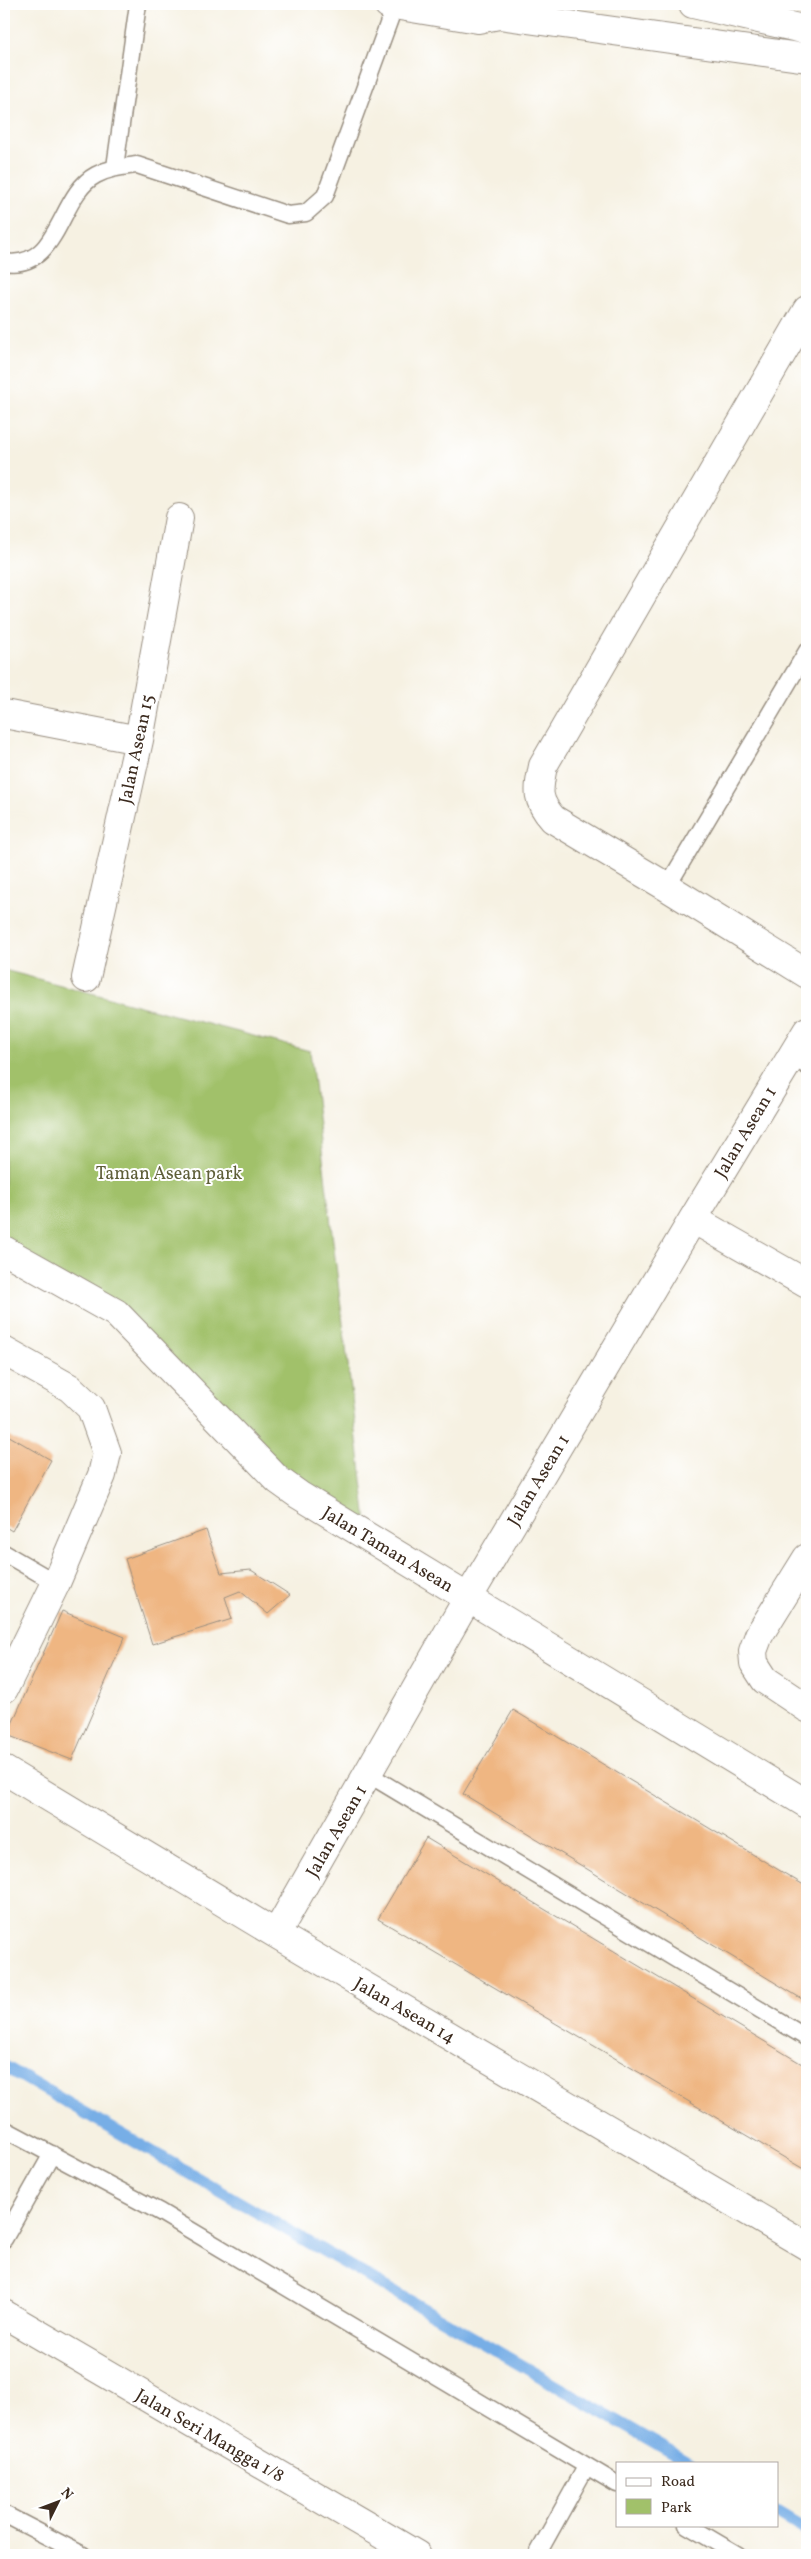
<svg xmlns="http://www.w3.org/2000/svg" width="811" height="2559" font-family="Vollkorn,serif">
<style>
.green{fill:#a1c16a;stroke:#6e7644}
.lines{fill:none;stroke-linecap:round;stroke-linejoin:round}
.stream{stroke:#77aee6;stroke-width:12}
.building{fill:#efb682}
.service-casing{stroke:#988e80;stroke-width:19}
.minor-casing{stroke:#988e80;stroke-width:30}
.service{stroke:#fff;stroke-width:16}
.minor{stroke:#fff;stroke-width:28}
.labels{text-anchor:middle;stroke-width:4;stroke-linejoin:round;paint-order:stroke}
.street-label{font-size:18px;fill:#3b2a1e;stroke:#fff}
.park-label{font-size:18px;fill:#5f5f39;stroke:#fff}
</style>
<rect width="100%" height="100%" fill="#fff"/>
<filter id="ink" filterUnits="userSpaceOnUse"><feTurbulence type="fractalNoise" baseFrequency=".02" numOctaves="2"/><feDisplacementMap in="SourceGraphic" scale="10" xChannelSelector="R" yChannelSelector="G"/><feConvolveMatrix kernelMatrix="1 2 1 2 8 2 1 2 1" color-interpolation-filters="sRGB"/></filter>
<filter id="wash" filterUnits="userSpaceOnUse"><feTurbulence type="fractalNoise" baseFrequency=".0096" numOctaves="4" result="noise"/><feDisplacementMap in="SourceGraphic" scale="20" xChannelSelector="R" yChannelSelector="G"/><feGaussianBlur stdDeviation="1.12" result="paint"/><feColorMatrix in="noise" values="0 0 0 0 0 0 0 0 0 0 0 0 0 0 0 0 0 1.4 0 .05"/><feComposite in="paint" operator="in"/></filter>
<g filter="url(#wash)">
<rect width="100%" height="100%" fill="#f6f1e2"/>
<path class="green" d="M4 970 310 1051 369 1538 278 1480 133 1330 4 1256Z"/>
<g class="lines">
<path class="stream" d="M4 2066 690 2463
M777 2513 807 2531"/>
</g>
<g id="blocks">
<path class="building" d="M4 1433 51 1460 12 1531 4 1526Z
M206 1530 221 1573 251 1570 290 1595 268 1614 240 1591 225 1597 232 1619 152 1644 125 1559Z
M62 1611 125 1637 72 1760 7 1735Z
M513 1710 807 1887V2002L463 1794Z
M426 1838 807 2067V2171L378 1919Z"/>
</g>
</g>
<g filter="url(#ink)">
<use href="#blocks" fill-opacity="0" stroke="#988e80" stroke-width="1"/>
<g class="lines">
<defs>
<path id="service" d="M115 167 138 4
M4 262C60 271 58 195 96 175 109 168 122 167 137 165L288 215 306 213 325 196 395 5
M667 887 807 651
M792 1056 807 1066
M4 1553 56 1583
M368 1774 807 2038
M4 2129 160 2212 617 2484
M4 2239 52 2154
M4 2514 83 2555
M687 2525 738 2555
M537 2555 586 2467"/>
<path id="minor" d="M388 4 478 19 499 15 807 58
M693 4 807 30
M807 310 543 766C538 791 536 800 553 819L667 887 807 974
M4 714 139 740
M86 978 139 740 179 518
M693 1219 807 1284
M4 1250 116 1313 278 1480 299 1495 807 1804
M4 1351 70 1388 91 1408 107 1453 102 1475 56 1583 4 1689
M807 1558 759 1635 753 1651 754 1663 765 1680 807 1708
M4 1770 276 1934 807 2246
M276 1934 468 1598 693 1219 807 1031
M4 2314 417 2555"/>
</defs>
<use href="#service" class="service-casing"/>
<use href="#minor" class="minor-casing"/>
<use href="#service" class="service"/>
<use href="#minor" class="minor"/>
</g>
</g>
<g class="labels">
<g class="street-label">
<text transform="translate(136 749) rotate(-78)" y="6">Jalan Asean 15</text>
<text transform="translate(745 1132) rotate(-59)" y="6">Jalan Asean 1</text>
<text transform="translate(538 1480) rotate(-59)" y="6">Jalan Asean 1</text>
<text transform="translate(388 1549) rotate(31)" y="6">Jalan Taman Asean</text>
<text transform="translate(336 1831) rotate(-60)" y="6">Jalan Asean 1</text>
<text transform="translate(405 2010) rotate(30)" y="6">Jalan Asean 14</text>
<text transform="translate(210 2435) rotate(30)" y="6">Jalan Seri Mangga 1/8</text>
</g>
<g class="park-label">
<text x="169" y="1179">Taman Asean park</text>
</g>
</g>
<rect width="811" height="2559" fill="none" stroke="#fff" stroke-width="20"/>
<rect x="616" y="2462" width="162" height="65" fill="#ffffff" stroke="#b1aaa5"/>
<rect x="626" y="2478" width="25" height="8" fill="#ffffff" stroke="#b1aaa5"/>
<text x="661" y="2486" font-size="15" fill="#3b2a1e">Road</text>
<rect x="626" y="2499" width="25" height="15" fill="#a1c16a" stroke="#b1aaa5"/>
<text x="661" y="2512" font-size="15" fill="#3b2a1e">Park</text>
<g transform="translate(58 2502) rotate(48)" stroke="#ffffff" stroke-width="4" paint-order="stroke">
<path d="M0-4L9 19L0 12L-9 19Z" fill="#3b2a1e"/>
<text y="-8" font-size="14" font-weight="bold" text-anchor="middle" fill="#3b2a1e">N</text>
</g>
</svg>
